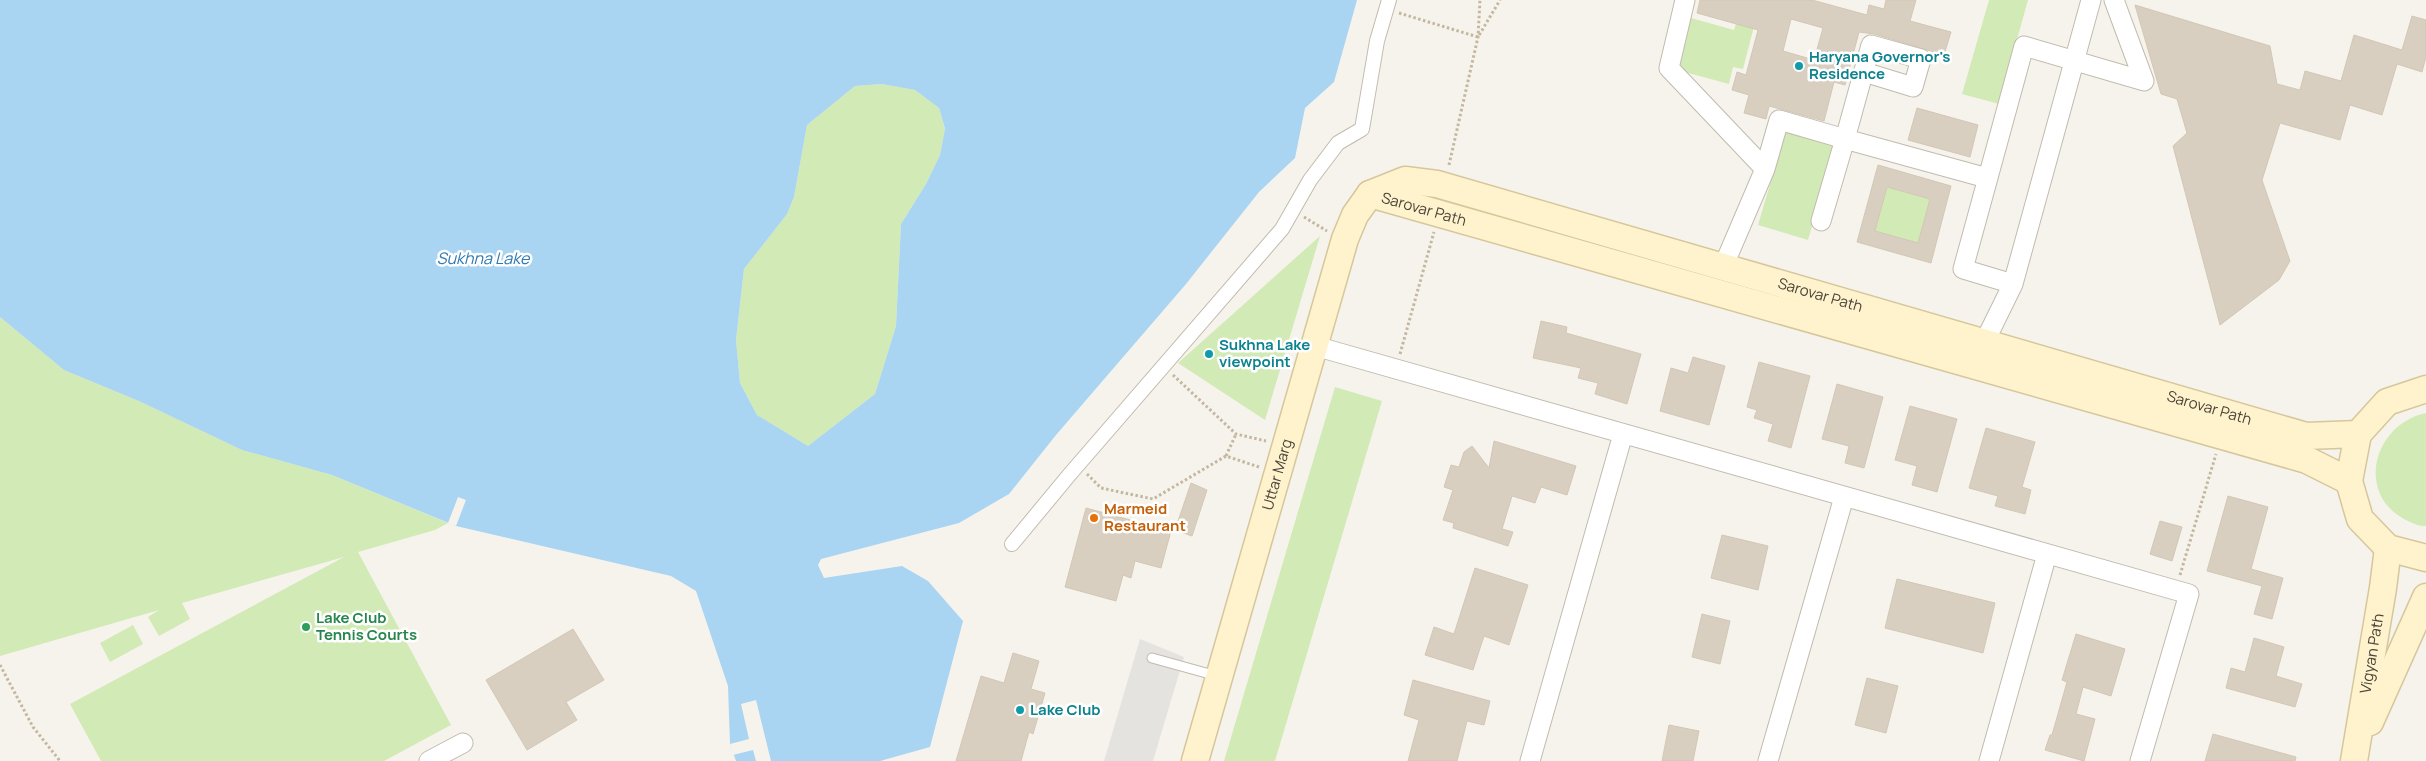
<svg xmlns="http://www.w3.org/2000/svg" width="2426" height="761" font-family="Manrope,sans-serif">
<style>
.green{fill:#d2eab5}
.parking{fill:#e5e3e0}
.water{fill:#a9d4f2;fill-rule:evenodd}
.pier{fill:#f6f3ec}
.building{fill:#d8cfc1;stroke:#d3c7b4;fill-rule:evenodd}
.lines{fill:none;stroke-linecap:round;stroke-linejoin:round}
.service-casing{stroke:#c2bbae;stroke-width:11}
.pedestrian-casing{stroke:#c2bbae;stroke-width:16}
.minor-casing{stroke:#c2bbae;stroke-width:21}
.secondary-casing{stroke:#d6c79b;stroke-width:29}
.path{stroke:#c4b79f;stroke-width:3;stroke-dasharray:2.5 2.5;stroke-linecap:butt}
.service{stroke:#fff;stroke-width:9}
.pedestrian{stroke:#fff;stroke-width:14}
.minor{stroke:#fff;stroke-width:19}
.secondary{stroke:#fff3cd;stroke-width:26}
.culture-dot{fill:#0f9aa8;stroke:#fff;stroke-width:2}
.food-dot{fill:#e8710a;stroke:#fff;stroke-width:2}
.leisure-dot{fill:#2e9e5b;stroke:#fff;stroke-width:2}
.labels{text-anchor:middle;stroke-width:5;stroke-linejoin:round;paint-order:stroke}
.culture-label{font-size:15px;font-weight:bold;fill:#0d838f;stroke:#fff;text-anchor:start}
.street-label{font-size:15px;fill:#4b4439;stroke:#fff}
.food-label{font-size:15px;font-weight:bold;fill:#c56008;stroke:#fff;text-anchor:start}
.leisure-label{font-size:15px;font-weight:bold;fill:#27864d;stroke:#fff;text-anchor:start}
.water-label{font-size:16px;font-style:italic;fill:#2e7ab2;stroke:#fff}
</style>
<rect width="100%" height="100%" fill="#f6f3ec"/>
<path class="green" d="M1989 0H2028L1999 104 1962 94Z
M1740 11 1757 15 1743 69 1733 67 1729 84 1677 70 1691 18 1734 30Z
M882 84 915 90 939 108 945 130 940 155 926 184 901 224 896 326 875 394 808 446 757 415 740 383 736 340 744 269 787 214 794 197 807 125 855 86Z
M1786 130 1836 145 1808 240 1758 225Z
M1887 187 1930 199 1918 243 1875 231Z
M1320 236 1265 420 1178 363Z
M0 317 64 370 141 402 242 450 332 475 448 523 435 530 358 552 451 725 384 761H101L70 704 344 557 182 603 190 619 159 636 148 617 159 610 0 656Z
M1335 387 1382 401 1275 761H1224Z
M2426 413V526C2419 526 2414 524 2408 521 2354 496 2373 424 2426 413Z
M133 625 143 644 110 662 100 643Z"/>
<path class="parking" d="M1140 639 1184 657 1153 761H1104Z"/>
<path class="water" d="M0 0H1357L1334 82 1305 108 1295 158 1259 192 1186 284 1056 435 1009 494 959 523 821 559 818 565 824 578 902 566 928 581 963 621 930 747 880 761H736L730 744 728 686 696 591 671 576 456 526 332 475 242 450 141 402 64 370 0 317ZM882 84 915 90 939 108 945 129 940 155 926 184 901 224 896 326 875 394 808 446 757 415 740 383 736 340 744 269 787 214 794 197 807 125 855 86Z"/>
<path class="pier" d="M458 497 466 500 456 526 448 523Z
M756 700 771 761H756L753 750 733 755 730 744 749 739 741 704Z"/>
<path class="building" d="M1700 0H1812L1867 15 1869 5 1884 9 1886 0H1916L1910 21 1951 32 1944 55 1874 34 1859 32 1845 85 1834 82 1824 121 1769 106 1766 119 1744 113 1749 95 1732 90 1737 72 1746 75 1758 30 1697 13ZM1791 19 1823 28 1814 60 1783 51Z
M2135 5 2270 46 2277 84 2300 90 2305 71 2341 81 2354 35 2402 50 2412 16 2426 20V57L2422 72 2397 64 2382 115 2350 105 2340 140 2280 123 2262 180 2290 261 2279 280 2220 325 2173 146 2187 133 2177 99 2161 94Z
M1917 108 1978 125 1970 157 1908 140Z
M1878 165 1951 186 1931 263 1857 242ZM1887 187 1930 199 1918 243 1875 231Z
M1541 321 1567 327 1566 333 1641 354 1627 404 1595 394 1598 383 1578 378 1581 368 1533 358Z
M1693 357 1725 366 1709 425 1660 411 1671 368 1688 373Z
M1759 362 1810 376 1791 448 1768 441 1773 424 1754 418 1757 410 1747 407Z
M1837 384 1883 397 1864 468 1845 463 1849 446 1822 439Z
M1910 406 1957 419 1937 492 1912 485 1917 466 1895 460Z
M1986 428 2035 442 2022 487 2031 490 2025 514 1995 506 1998 496 1969 488Z
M1494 441 1576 466 1567 495 1541 487 1535 503 1512 496 1502 529 1513 532 1508 546 1453 528 1454 523 1443 520 1453 490 1444 487 1451 465 1459 467 1464 452 1472 446 1489 468Z
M1191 483 1207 490 1192 536 1175 530Z
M2228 496 2268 507 2251 569 2283 578 2272 619 2254 614 2262 586 2207 571Z
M1086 508 1171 531 1161 568 1135 561 1131 578 1123 575 1116 601 1065 587Z
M2160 521 2182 527 2172 561 2150 554Z
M1722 535 1768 546 1758 590 1711 578Z
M1475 568 1528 585 1509 645 1484 636 1473 670 1425 655 1434 627 1454 634Z
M1897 579 1995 603 1983 653 1885 628Z
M1702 614 1730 621 1720 664 1692 657Z
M573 629 604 680 566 702 577 720 527 750 486 680Z
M2076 634 2125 649 2111 696 2083 687 2076 714 2095 719 2084 761 2045 750 2050 735H2052L2067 682 2062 680Z
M2254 638 2284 647 2276 676 2302 684 2295 707 2226 688 2231 668 2245 672Z
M1013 653 1039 661 1031 689 1045 693 1033 734 1029 732 1021 761H956L981 676 1004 683Z
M1867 678 1898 686 1886 733 1855 725Z
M1413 680 1490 701 1484 725 1467 721 1457 761H1408L1419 720 1404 715Z
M1669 725 1699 731 1693 761H1662Z
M2213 734 2296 757 2295 761H2205Z"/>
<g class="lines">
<defs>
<path id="service" d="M1152 658 1217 676"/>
<path id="pedestrian" d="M1012 544 1070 474 1282 229 1310 180 1338 143 1362 129 1377 41 1389 0"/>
<path id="minor" d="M1685 0 1669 68 1765 169
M1821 221 1845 139 1987 178
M1723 267 1765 169 1779 120 1845 139 1871 45 1921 59 1913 87 1864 72
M2013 284 1963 269 2024 46 2144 81 2114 0
M1984 343 2013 284 2091 0
M1315 346 2189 594 2140 761
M429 761 463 743
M1530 761 1623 434
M1768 761 1844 497
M1989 761 2047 554"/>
<g id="secondary">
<path id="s1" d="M1370 194 1405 180 1437 184 2306 436 2358 434"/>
<path id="s2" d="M1370 194 2307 460 2349 481"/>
<path d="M2426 389 2387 402 2358 434 2349 481 2360 519 2388 548 2426 558"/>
<path d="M2370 722 2426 597"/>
<path id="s3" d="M1195 761 1345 239 1355 215 1370 194"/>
<path id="s4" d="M2354 761 2383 588 2388 548"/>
</g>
</defs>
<use href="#service" class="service-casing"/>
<use href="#pedestrian" class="pedestrian-casing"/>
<use href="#minor" class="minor-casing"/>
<use href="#secondary" class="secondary-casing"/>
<path class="path" d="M1399 13 1478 37 1500 0
M1449 165 1478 37 1480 0
M1304 217 1327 231
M1400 354 1434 232
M1173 375 1236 434 1266 441
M1226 456 1236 434
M1087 474 1101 488 1153 499 1226 456 1259 467
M2180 575 2216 454
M0 665 33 727 60 761"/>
<use href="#service" class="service"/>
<use href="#pedestrian" class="pedestrian"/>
<use href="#minor" class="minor"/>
<use href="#secondary" class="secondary"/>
</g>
<g class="culture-dot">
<circle cx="1799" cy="66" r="5"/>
<circle cx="1209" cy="354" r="5"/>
<circle cx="1020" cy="710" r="5"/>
</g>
<circle class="food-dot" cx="1094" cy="518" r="5"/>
<circle class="leisure-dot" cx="306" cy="627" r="5"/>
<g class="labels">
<g class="culture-label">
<text x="1809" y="62">Haryana Governor's<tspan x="1809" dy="17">Residence</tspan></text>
<text x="1219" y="350">Sukhna Lake<tspan x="1219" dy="17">viewpoint</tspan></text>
<text x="1030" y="715">Lake Club</text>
</g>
<g class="street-label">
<text dy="5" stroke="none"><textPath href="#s2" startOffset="56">Sarovar Path</textPath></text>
<text dy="5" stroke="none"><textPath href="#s1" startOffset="469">Sarovar Path</textPath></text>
<text dy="5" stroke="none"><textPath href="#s1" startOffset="874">Sarovar Path</textPath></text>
<text dy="5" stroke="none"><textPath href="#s3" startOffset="298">Uttar Marg</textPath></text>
<text dy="5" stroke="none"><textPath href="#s4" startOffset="109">Vigyan Path</textPath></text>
</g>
<g class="food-label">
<text x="1104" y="514">Marmeid<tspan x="1104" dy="17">Restaurant</tspan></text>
</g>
<g class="leisure-label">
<text x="316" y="623">Lake Club<tspan x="316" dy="17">Tennis Courts</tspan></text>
</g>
<g class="water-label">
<text x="483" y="264">Sukhna Lake</text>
</g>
</g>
</svg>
